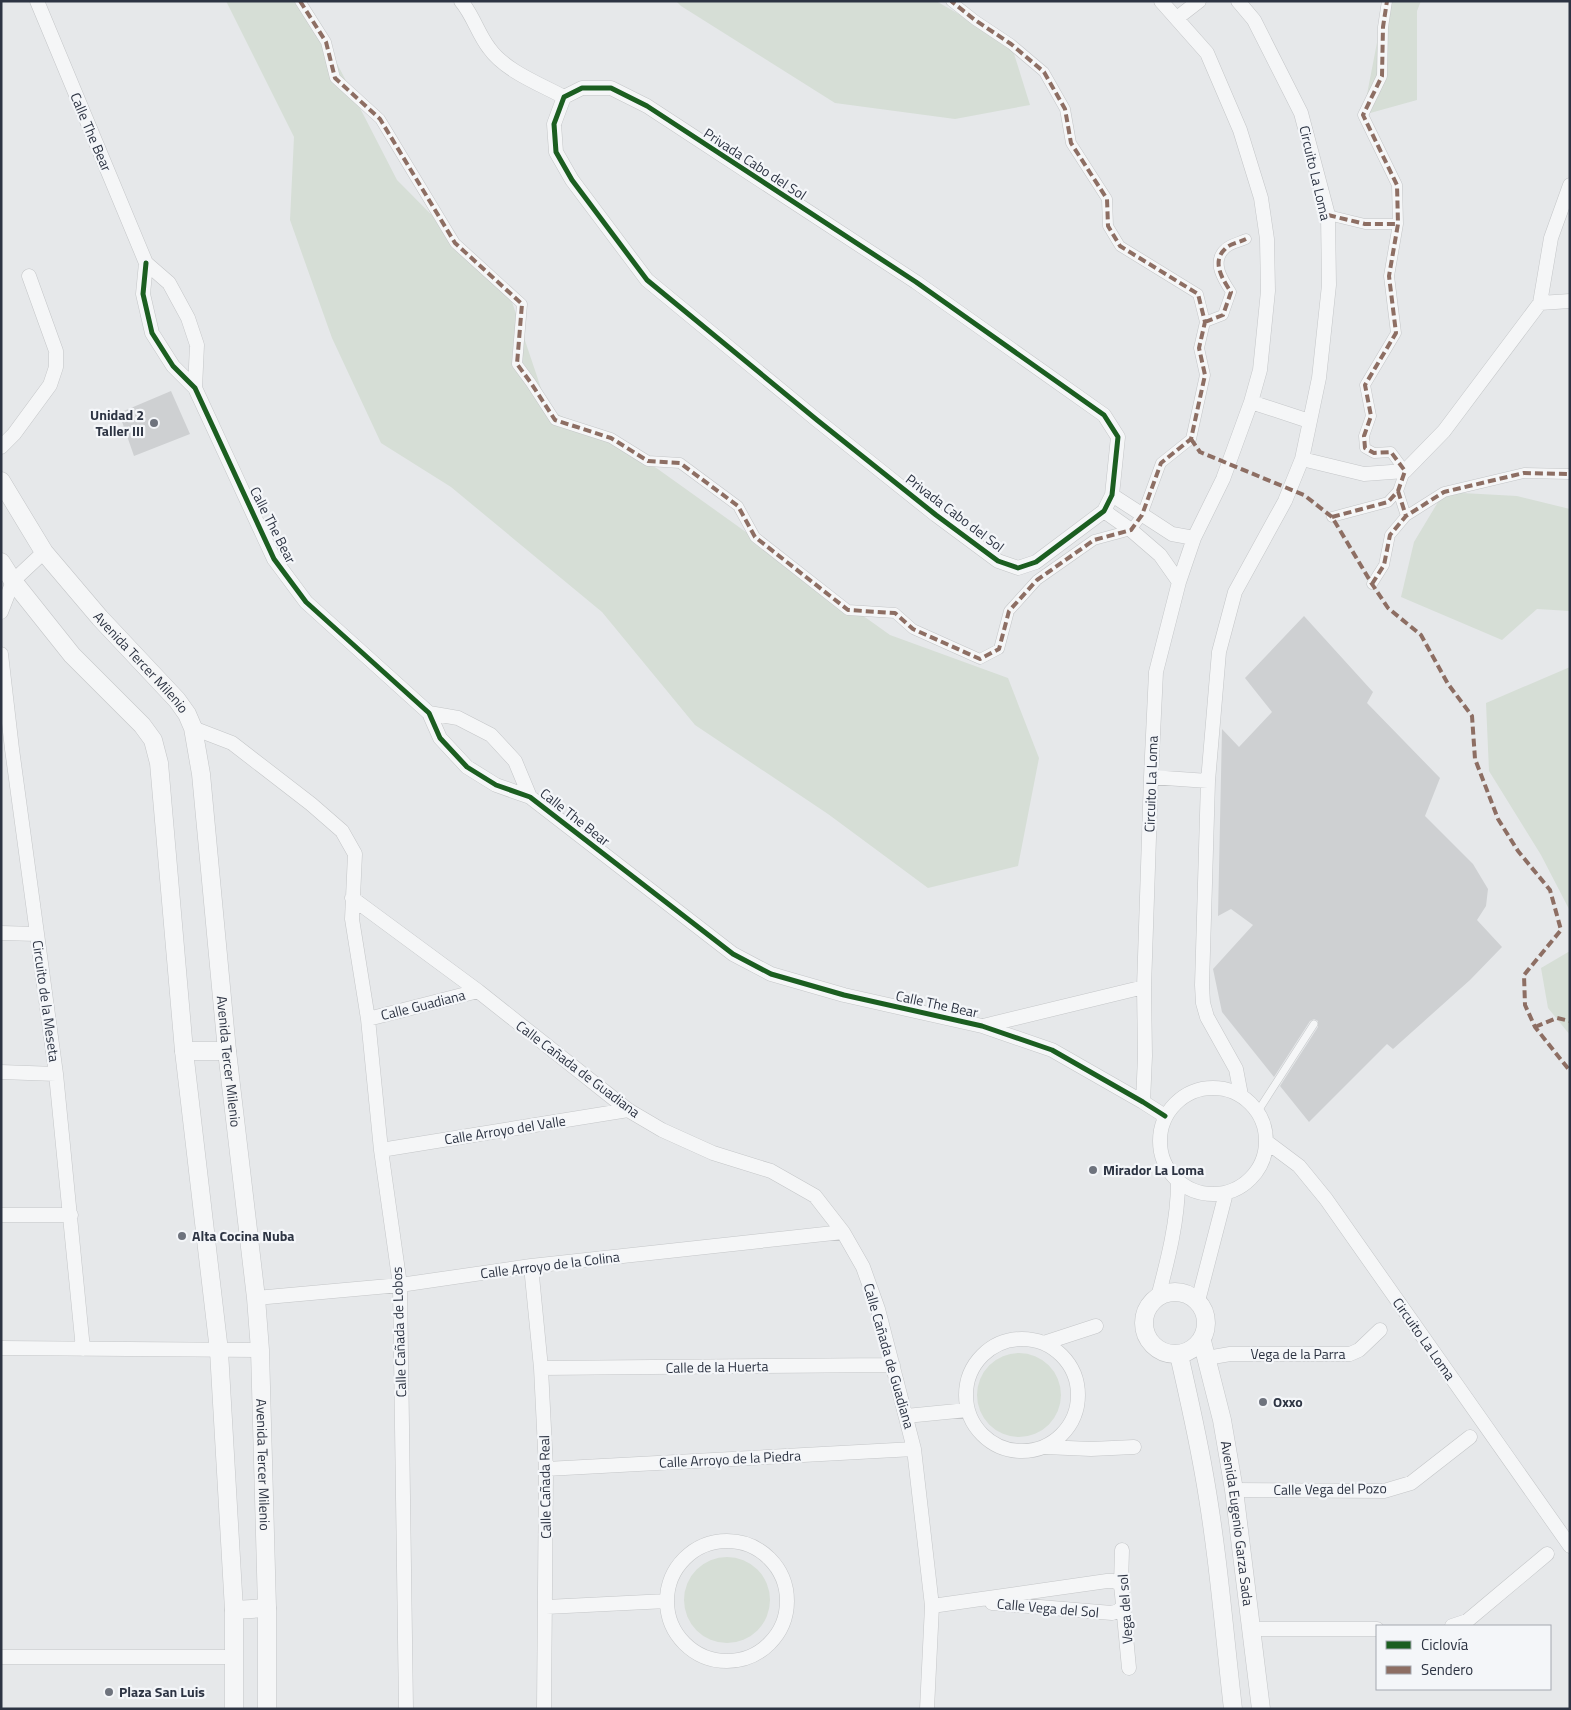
<svg xmlns="http://www.w3.org/2000/svg" width="1571" height="1710" font-family="'Titillium Web',sans-serif">
<style>
.green{fill:#d6ded6}
.building{fill:#ced0d2}
.lines{fill:none;stroke-linecap:round;stroke-linejoin:round}
.service-casing{stroke:#c4c6c8;stroke-width:8}
.pedestrian-casing{stroke:#c4c6c8;stroke-width:11}
.minor-casing{stroke:#c4c6c8;stroke-width:15}
.tertiary-casing{stroke:#c4c6c8;stroke-width:19}
.service{stroke:#f5f6f7;stroke-width:7}
.pedestrian{stroke:#f5f6f7;stroke-width:10}
.minor{stroke:#f5f6f7;stroke-width:14}
.tertiary{stroke:#f5f6f7;stroke-width:18}
.quiet{stroke:#8d6e63;stroke-width:4;stroke-dasharray:8 4;stroke-linecap:butt}
.cycleway-casing{stroke:#f4f6f9;stroke-width:8}
.cycleway{stroke:#1b5e20;stroke-width:5}
.poi-dot{fill:#6e737d;stroke:#f4f6f9;stroke-width:2}
.labels{text-anchor:middle;stroke-width:4.5;stroke-linejoin:round;paint-order:stroke}
.street-label{font-size:14px;fill:#2d3443;stroke:#f4f6f9}
.poi-label{font-size:14px;font-weight:bold;fill:#2d3443;stroke:#f4f6f9;text-anchor:start}
</style>
<rect width="100%" height="100%" fill="#e6e8ea"/>
<path class="green" d="M226 1H297L326 42 397 180 509 293 548 409 648 462 890 635 1008 678 1039 758 1018 866 928 888 828 814 695 725 602 612 451 487 381 443 332 338 290 220 294 137Z
M676 1H936L1011 44 1030 105 955 119 835 103 681 6Z
M1385 1H1421L1417 11V100L1363 115Z
M1444 492 1517 496 1570 509V611L1537 609 1502 640 1401 597 1414 542Z
M1570 667V911L1541 855 1489 771 1486 703Z
M1570 951V1035L1548 1008 1541 968Z
M977 1395a42 42 0 1 1 84 0a42 42 0 1 1-84 0Z
M684 1600a43 43 0 1 1 86 0a43 43 0 1 1-86 0Z"/>
<path class="building" d="M171 391 190 434 134 456 119 413Z
M1304 616 1373 692 1367 703 1440 778 1425 816 1473 864 1488 889 1486 906 1477 920 1502 947 1470 980 1393 1049 1387 1044 1309 1122 1280 1086 1318 1027V1021L1314 1019 1310 1021 1274 1077 1222 1012 1213 969 1253 925 1231 909 1218 916 1222 729 1239 747 1272 712 1245 678Z"/>
<g class="lines">
<defs>
<path id="service" d="M1258 1111 1314 1024"/>
<path id="pedestrian" d="M300 1 326 42 335 78 380 119 455 243 522 304 517 364 531 383 555 420 611 438 648 461 680 463 738 506 755 537 848 610 895 613 913 629 980 659 999 649 1009 611 1037 580 1094 540 1131 530 1142 515 1161 463 1191 439 1205 375 1199 348 1205 322 1198 294 1120 246 1108 226 1107 199 1071 143 1065 109 1044 72 1011 44 975 20 951 1
M1328 215 1365 224H1398
M1205 322 1223 315 1231 292C1223 280 1211 262 1225 249 1229 244 1240 242 1246 239
M1398 491 1406 516
M1332 517 1388 502 1398 491 1405 471 1391 452 1374 453 1365 448 1364 436 1371 416 1365 385 1396 333 1389 276 1398 224 1397 185 1363 115 1382 76 1383 27 1387 1
M1372 584 1384 565 1390 535 1406 516 1444 492 1524 473 1570 474"/>
<path id="minor" d="M37 1 146 263 169 283 188 318 197 345 195 388
M461 1C473 15 478 34 489 48 505 71 540 84 564 97
M1238 1 1254 20 1301 113 1328 215 1329 285 1319 378 1302 459 1285 501 1235 592 1219 652 1208 781 1202 985 1203 1003 1207 1017 1236 1069 1241 1095
M1177 18 1199 1
M582 88H611L647 106 916 282 1104 415 1118 437 1112 495 1104 511 1036 562 1018 568 998 561 936 515 817 420 647 280 572 180 556 152 554 124 564 97Z
M146 263 143 294 152 333 173 366 195 388 274 559 306 602 429 713 440 738 467 767 496 785 530 797 733 954 771 974 844 995 982 1026 1052 1050 1143 1102 1165 1116
M1540 303 1570 301
M1251 402 1309 421
M1 447 14 434 50 385 56 367V351L29 276
M1302 459 1364 474 1405 471 1444 431 1540 303 1551 238 1570 185
M1112 495 1172 534 1194 538
M1104 511 1131 530 1160 555 1179 582
M1 612 13 581 44 552
M1 654 12 749 56 1074 83 1349
M429 713 458 718 491 735 515 761 530 797
M193 728 232 743 311 804 342 831 355 854 352 919 368 1019 381 1150 400 1285 406 1709
M1151 777 1208 781
M352 898 478 991 628 1110 662 1130 713 1153 771 1171 815 1196 843 1232 863 1267 878 1309 914 1449 932 1606 927 1709
M1 933 37 934
M368 1019 478 991
M983 1026 1144 987
M1 1072 56 1074
M1160 1141a53 53 0 1 1 106 0a53 53 0 1 1-106 0Z
M1143 1102 1145 1056 1144 987 1151 777 1156 672 1179 582 1194 538 1223 479 1251 402 1260 370 1268 291 1267 239 1261 198 1240 130 1207 53 1161 1
M1267 1142 1299 1166 1326 1199 1570 1546
M381 1150 628 1110
M1 1215H71
M531 1266 541 1368 546 1469 544 1709
M1158 1297C1168 1259 1178 1221 1178 1182
M256 1298 400 1285 531 1266 843 1232
M1198 1301 1226 1193
M966 1395a56 56 0 1 1 112 0a56 56 0 1 1-112 0Z
M1044 1343 1096 1326
M1 1348 260 1350
M1207 1358 1230 1354H1350L1359 1350 1380 1330
M541 1368 893 1365
M906 1416 967 1410
M1045 1447 1091 1449 1134 1447
M546 1469 914 1449
M1234 1490 1384 1491 1411 1483 1470 1437
M667 1601a60 60 0 1 1 120 0a60 60 0 1 1-120 0Z
M1122 1550 1121 1584 1129 1668
M992 1603 1112 1613 1118 1611 1124 1605
M932 1606 1107 1581H1113L1121 1584
M546 1607 667 1601
M1452 1626 1467 1621 1547 1554
M1252 1629H1377
M1 1657H235"/>
<g id="tertiary">
<path id="s1" d="M1 481 44 552 100 618 177 700 187 714 193 728 201 774 227 1051 256 1298 260 1350 267 1608V1709"/>
<path d="M1 562 13 581 72 655 142 725 153 740 159 763 184 1051 219 1351 234 1610V1709"/>
<path d="M184 1051H227"/>
<circle cx="1175" cy="1323" r="31"/>
<path id="s2" d="M1202 1341 1222 1420 1234 1490 1261 1709"/>
<path d="M1179 1355C1188 1394 1197 1434 1204 1474 1218 1552 1224 1631 1233 1709"/>
<path d="M234 1610 267 1608"/>
</g>
</defs>
<use href="#service" class="service-casing"/>
<use href="#pedestrian" class="pedestrian-casing"/>
<use href="#minor" class="minor-casing"/>
<use href="#tertiary" class="tertiary-casing"/>
<use href="#service" class="service"/>
<use href="#pedestrian" class="pedestrian"/>
<use href="#minor" class="minor"/>
<use href="#tertiary" class="tertiary"/>
<path class="quiet" d="M300 1 326 42 335 78 380 119 455 243 522 304 517 364 531 383 555 420 611 438 648 461 680 463 738 506 755 537 848 610 895 613 913 629 980 659 999 649 1009 611 1037 580 1094 540 1131 530 1142 515 1161 463 1191 439 1205 375 1199 348 1205 322 1198 294 1120 246 1108 226 1107 199 1071 143 1065 109 1044 72 1011 44 975 20 951 1
M1328 215 1365 224H1398
M1205 322 1223 315 1231 292C1223 280 1211 262 1225 249 1229 244 1240 242 1246 239
M1191 439 1200 452 1304 495 1332 517 1372 584 1388 608 1421 635 1448 684 1472 716 1475 759 1498 819 1518 851 1550 890 1561 930 1524 975 1525 1005 1535 1027 1570 1071
M1398 491 1406 516
M1332 517 1388 502 1398 491 1405 471 1391 452 1374 453 1365 448 1364 436 1371 416 1365 385 1396 333 1389 276 1398 224 1397 185 1363 115 1382 76 1383 27 1387 1
M1372 584 1384 565 1390 535 1406 516 1444 492 1524 473 1570 474
M1535 1027 1557 1018 1570 1021"/>
<defs>
<path id="cycleway" d="M582 88H611L647 106 916 282 1104 415 1118 437 1112 495 1104 511 1036 562 1018 568 998 561 936 515 817 420 647 280 572 180 556 152 554 124 564 97Z
M146 263 143 294 152 333 173 366 195 388 274 559 306 602 429 713 440 738 467 767 496 785 530 797 733 954 771 974 844 995 982 1026 1052 1050 1143 1102 1165 1116"/>
</defs>
<use href="#cycleway" class="cycleway-casing"/>
<use href="#cycleway" class="cycleway"/>
</g>
<g class="poi-dot">
<circle cx="154" cy="423" r="5"/>
<circle cx="1093" cy="1170" r="5"/>
<circle cx="182" cy="1236" r="5"/>
<circle cx="1263" cy="1402" r="5"/>
<circle cx="109" cy="1692" r="5"/>
</g>
<g class="labels">
<g class="street-label">
<text transform="translate(91 132) rotate(67)" y="5">Calle The Bear</text>
<text transform="translate(755 164) rotate(33)" y="5">Privada Cabo del Sol</text>
<text transform="translate(1315 173) rotate(77)" y="5">Circuito La Loma</text>
<text transform="translate(955 513) rotate(37)" y="5">Privada Cabo del Sol</text>
<text transform="translate(273 525) rotate(63)" y="5">Calle The Bear</text>
<text dy="5" stroke="none"><textPath href="#s1" startOffset="230">Avenida Tercer Milenio</textPath></text>
<text transform="translate(1151 784) rotate(-88)" y="5">Circuito La Loma</text>
<text transform="translate(575 817) rotate(38)" y="5">Calle The Bear</text>
<text transform="translate(46 1001) rotate(82)" y="5">Circuito de la Meseta</text>
<text transform="translate(937 1004) rotate(12)" y="5">Calle The Bear</text>
<text transform="translate(423 1005) rotate(-14)" y="5">Calle Guadiana</text>
<text dy="5" stroke="none"><textPath href="#s1" startOffset="650">Avenida Tercer Milenio</textPath></text>
<text transform="translate(578 1069) rotate(37)" y="5">Calle Cañada de Guadiana</text>
<text transform="translate(505 1130) rotate(-9)" y="5">Calle Arroyo del Valle</text>
<text transform="translate(550 1265) rotate(-7)" y="5">Calle Arroyo de la Colina</text>
<text transform="translate(399 1332) rotate(-92)" y="5">Calle Cañada de Lobos</text>
<text transform="translate(1424 1339) rotate(55)" y="5">Circuito La Loma</text>
<text x="1298" y="1359">Vega de la Parra</text>
<text transform="translate(889 1356) rotate(74)" y="5">Calle Cañada de Guadiana</text>
<text transform="translate(717 1367) rotate(-1)" y="5">Calle de la Huerta</text>
<text transform="translate(730 1459) rotate(-3)" y="5">Calle Arroyo de la Piedra</text>
<text dy="5" stroke="none"><textPath href="#s1" startOffset="1055">Avenida Tercer Milenio</textPath></text>
<text transform="translate(545 1487) rotate(-91)" y="5">Calle Cañada Real</text>
<text transform="translate(1330 1489) rotate(-1)" y="5">Calle Vega del Pozo</text>
<text dy="5" stroke="none"><textPath href="#s2" startOffset="186">Avenida Eugenio Garza Sada</textPath></text>
<text transform="translate(1048 1608) rotate(5)" y="5">Calle Vega del Sol</text>
<text transform="translate(1125 1609) rotate(-94)" y="5">Vega del sol</text>
</g>
<g class="poi-label">
<text x="144" y="420" text-anchor="end">Unidad 2<tspan x="144" dy="16">Taller III</tspan></text>
<text x="1103" y="1175">Mirador La Loma</text>
<text x="192" y="1241">Alta Cocina Nuba</text>
<text x="1273" y="1407">Oxxo</text>
<text x="119" y="1697">Plaza San Luis</text>
</g>
</g>
<rect width="1571" height="1710" fill="none" stroke="#2d3443" stroke-width="5"/>
<rect x="1376" y="1625" width="175" height="65" fill="#f4f6f9" stroke="#a4a8b0"/>
<rect x="1386" y="1641" width="25" height="8" fill="#1b5e20" stroke="#a4a8b0"/>
<text x="1421" y="1650" font-size="15" fill="#2d3443">Ciclovía</text>
<rect x="1386" y="1666" width="25" height="8" fill="#8d6e63" stroke="#a4a8b0"/>
<text x="1421" y="1675" font-size="15" fill="#2d3443">Sendero</text>
</svg>
